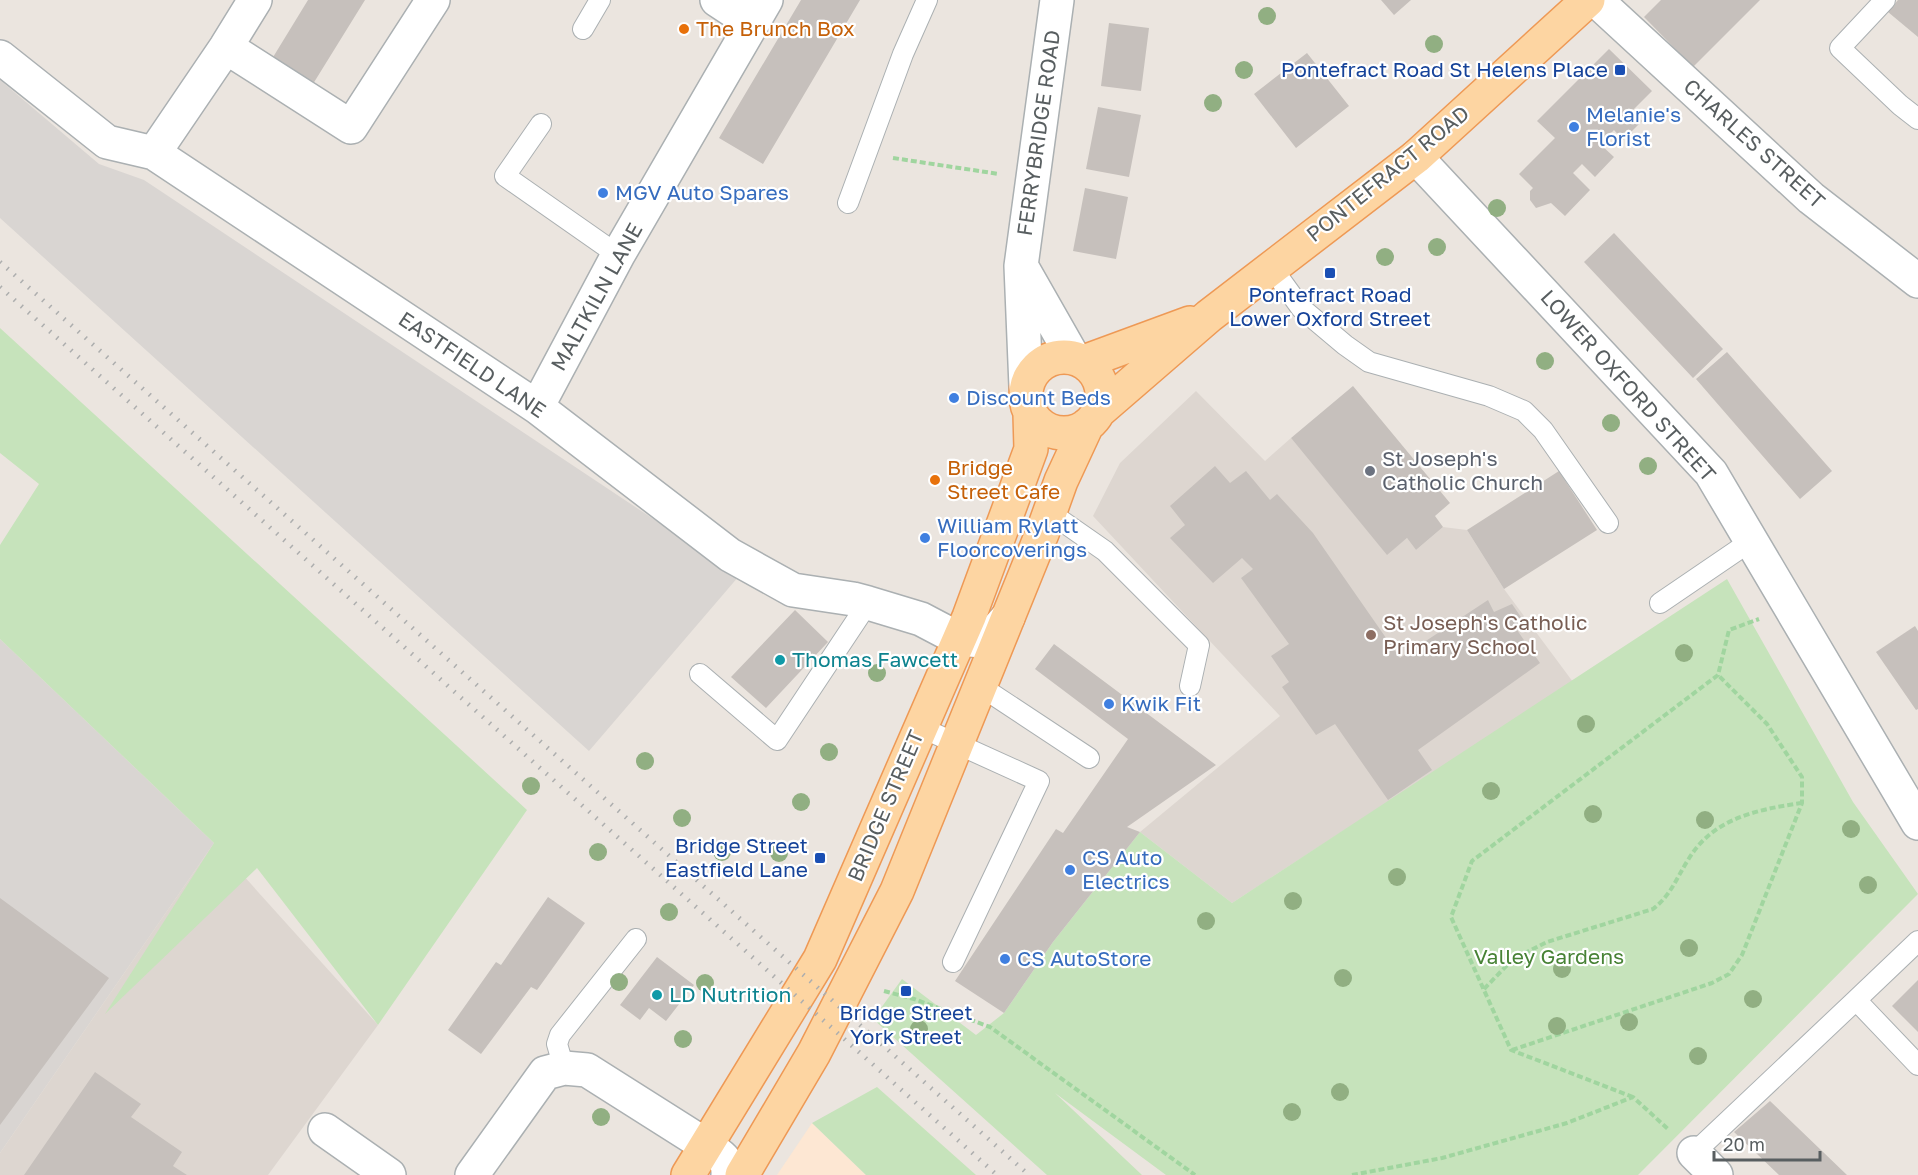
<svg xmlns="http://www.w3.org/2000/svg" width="1918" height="1175" font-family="'Golos Text',sans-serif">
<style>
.commercial{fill:#fde7d3}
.industrial{fill:#d9d5d2}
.education{fill:#ddd6d0}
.green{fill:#c6e3bb}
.building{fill:#c6c0bc}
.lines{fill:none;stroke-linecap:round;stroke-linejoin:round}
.service-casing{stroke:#abb0b2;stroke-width:22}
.minor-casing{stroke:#abb0b2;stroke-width:36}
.tertiary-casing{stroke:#abb0b2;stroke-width:36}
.primary-casing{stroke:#e95;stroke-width:36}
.path{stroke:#a0d59f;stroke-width:4;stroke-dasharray:6 3;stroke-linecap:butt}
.service{stroke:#fff;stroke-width:20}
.minor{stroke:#fff;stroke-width:33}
.tertiary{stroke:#fff;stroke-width:33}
.primary{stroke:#fdd5a2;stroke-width:33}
.rail{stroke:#adaeae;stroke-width:4.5;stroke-dasharray:1.5 8;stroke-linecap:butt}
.tree{fill:#91af82}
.food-dot{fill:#e8710a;stroke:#fff;stroke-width:2}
.transit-dot{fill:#1a4fb4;stroke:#fff;stroke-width:2}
.shop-dot{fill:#3f7fe0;stroke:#fff;stroke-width:2}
.worship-dot{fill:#6b7280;stroke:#fff;stroke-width:2}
.education-dot{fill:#8d6e63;stroke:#fff;stroke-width:2}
.culture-dot{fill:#0f9aa8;stroke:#fff;stroke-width:2}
.labels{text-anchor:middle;stroke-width:4.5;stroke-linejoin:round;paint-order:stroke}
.food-label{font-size:21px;fill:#c56008;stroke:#fff;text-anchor:start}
.transit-label{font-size:21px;fill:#164399;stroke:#fff;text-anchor:end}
.shop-label{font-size:21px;fill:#366cbe;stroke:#fff;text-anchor:start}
.street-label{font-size:21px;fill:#585e60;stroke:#fff}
.worship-label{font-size:21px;fill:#5b616d;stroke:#fff;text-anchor:start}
.education-label{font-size:21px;fill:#785e54;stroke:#fff;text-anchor:start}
.culture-label{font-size:21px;fill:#0d838f;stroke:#fff;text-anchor:start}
.park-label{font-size:21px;fill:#478235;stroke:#fff}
</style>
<rect width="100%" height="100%" fill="#ebe5df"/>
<path class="commercial" d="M812 1123 866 1175H777Z"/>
<path class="industrial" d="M0 80 99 164 144 180 739 576 589 751 0 218Z
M0 639 214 843 0 1153Z"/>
<path class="education" d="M1196 391 1265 461 1291 438 1387 554 1407 538 1416 550 1443 527 1467 530 1504 589 1573 682 1232 903 1140 832 1280 716 1093 516 1120 463Z
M214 843 378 1025 268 1175H0V1153Z"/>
<path class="green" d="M0 328 527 810 378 1025 257 868 105 1014 214 843 0 639V545L39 484 0 453Z
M1727 579 1853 802 1918 894 1638 1175H1166L1055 1093 1142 1175H1047L873 1019 902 979 976 1035 1004 1013 1053 942 1140 832 1232 903Z
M877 1087 976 1175H866L812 1123Z"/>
<path class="building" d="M308 0H365L308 92 267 67Z
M801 0H860L763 164 719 138Z
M1381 0H1411L1394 15Z
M1661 0H1760L1693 67 1644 17Z
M1898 0H1918V37L1888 12Z
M1109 23 1149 28 1141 91 1101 86Z
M1609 49 1652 91 1632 111 1642 121 1623 140 1614 130 1600 144 1614 157 1595 177 1582 164 1573 173 1590 190 1565 216 1551 203 1536 208 1530 200V191L1533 188 1519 174 1555 138 1537 121Z
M1307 53 1349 106 1296 148 1254 94Z
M1098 107 1141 115 1129 177 1086 169Z
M1085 188 1128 197 1116 259 1073 251Z
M1614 233 1723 349 1693 378 1584 262Z
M1727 352 1832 471 1800 499 1696 379Z
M1353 386 1450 503 1435 516 1443 527 1416 550 1407 538 1387 555 1291 438Z
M1215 466 1230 483 1246 471 1270 500 1277 494 1313 533 1400 658 1488 600 1494 612 1512 604 1525 623 1517 630 1540 663 1418 750 1432 770 1388 800 1335 724 1316 735 1282 687 1289 682 1271 656 1289 644 1241 578 1253 569 1242 558 1213 583 1170 538 1185 525 1170 506Z
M1559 471 1597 530 1504 589 1467 530Z
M795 610 828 642 766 708 731 677Z
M1915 626 1918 631V709L1916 710 1876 652Z
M1054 644 1216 765 1127 827 1140 832 1053 942 1004 1013 955 981 1056 829 1063 833 1128 739 1035 669Z
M548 897 585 923 537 990 531 987 481 1054 448 1030 496 962 501 965Z
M0 898 109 978 0 1125Z
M657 957 694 985 666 1021 649 1008 640 1020 620 1005Z
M1918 980V1032L1892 1006Z
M95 1072 141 1104 131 1117 182 1152 173 1166 187 1175H24Z
M1770 1101 1847 1175H1779L1734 1132Z"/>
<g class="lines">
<defs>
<path id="service" d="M1885 0 1840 48 1900 105 1918 119
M583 29 600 0
M541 124 505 176 618 255
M848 203 903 54 927 0
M1272 268 1301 308 1345 345 1369 362 1489 396 1524 411 1543 430 1608 523
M1049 512 1105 551 1199 645 1190 686
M1660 603 1751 541
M700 674 777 740 868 603
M980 686 1089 758
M920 727 1039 781 953 962
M1918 941 1856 1000 1918 1065
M564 1068 557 1044 560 1035 636 939
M1694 1153 1856 1000"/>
<path id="minor" d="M717 0 752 23
M1596 0 1811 198 1918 281
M226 47 351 127 433 0
M0 57 107 142 154 153 537 407 730 555 793 590 853 599 868 603 921 619 959 639 982 641 991 636 1008 617
M154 153 226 47 255 0
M1416 157 1711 473 1918 823
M537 407 618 255 766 0
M325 1130 389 1175
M1694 1153 1716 1175
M472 1175 545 1073 564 1068 587 1070 707 1146C719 1155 729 1158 728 1175"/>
<path id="tertiary" d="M1024 271 1073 357
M1026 387 1021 266 1057 0"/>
<path id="primary" d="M1026 395a38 38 0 1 1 76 0a38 38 0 1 1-76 0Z
M1084 362 1190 323
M1098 412 1209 316 1416 157 1588 0
M688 1175 820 959 969 617 1031 449 1030 414
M742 1175 814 1053 897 891 1043 531 1061 481 1087 425"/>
</defs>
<use href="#service" class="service-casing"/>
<use href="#minor" class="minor-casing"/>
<use href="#tertiary" class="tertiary-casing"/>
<use href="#primary" class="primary-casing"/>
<path class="path" d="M893 158 999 174
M1484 989 1513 959 1547 942 1653 909C1671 895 1676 879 1688 860 1713 818 1756 810 1801 803
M884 991 914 999 990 1027 1195 1175
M1512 1050 1712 983 1729 974 1742 955 1802 803V777L1767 724 1718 675
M1633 1097 1511 1050 1451 917 1472 861 1718 675 1729 630 1759 619
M1352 1175 1442 1158 1567 1123 1633 1097 1669 1130"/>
<use href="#service" class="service"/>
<use href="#minor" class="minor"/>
<use href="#tertiary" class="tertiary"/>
<use href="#primary" class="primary"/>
<path class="rail" d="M0 262 1029 1175
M0 287 997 1175"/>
</g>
<g class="tree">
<circle cx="1267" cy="16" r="9"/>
<circle cx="1434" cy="44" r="9"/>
<circle cx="1244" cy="70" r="9"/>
<circle cx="1213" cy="103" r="9"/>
<circle cx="1497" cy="208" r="9"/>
<circle cx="1437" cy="247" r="9"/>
<circle cx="1385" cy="257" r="9"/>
<circle cx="1545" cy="361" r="9"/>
<circle cx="1611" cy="423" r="9"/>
<circle cx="1648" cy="466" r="9"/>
<circle cx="1684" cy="653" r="9"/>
<circle cx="877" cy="673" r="9"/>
<circle cx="1586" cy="724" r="9"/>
<circle cx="829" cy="752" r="9"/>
<circle cx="645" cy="761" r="9"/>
<circle cx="531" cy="786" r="9"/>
<circle cx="1491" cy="791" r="9"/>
<circle cx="801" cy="802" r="9"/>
<circle cx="1593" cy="814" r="9"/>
<circle cx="682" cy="818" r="9"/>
<circle cx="1705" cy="820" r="9"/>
<circle cx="1851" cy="829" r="9"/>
<circle cx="598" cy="852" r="9"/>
<circle cx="722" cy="852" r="9"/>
<circle cx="779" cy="853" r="9"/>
<circle cx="1397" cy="877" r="9"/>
<circle cx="1868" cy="885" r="9"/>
<circle cx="1293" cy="901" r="9"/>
<circle cx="669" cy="912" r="9"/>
<circle cx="1206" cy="921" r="9"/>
<circle cx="1689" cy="948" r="9"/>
<circle cx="1562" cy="969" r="9"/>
<circle cx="1343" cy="978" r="9"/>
<circle cx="619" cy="982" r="9"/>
<circle cx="705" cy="983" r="9"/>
<circle cx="1753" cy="999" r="9"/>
<circle cx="1629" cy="1022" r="9"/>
<circle cx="1557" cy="1026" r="9"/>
<circle cx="919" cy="1029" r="9"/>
<circle cx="683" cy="1039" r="9"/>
<circle cx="1698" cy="1056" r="9"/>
<circle cx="1340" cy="1092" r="9"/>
<circle cx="1292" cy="1112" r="9"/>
<circle cx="601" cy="1117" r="9"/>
</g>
<g class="food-dot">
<circle cx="684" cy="29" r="6"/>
<circle cx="935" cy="480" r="6"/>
</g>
<g class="transit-dot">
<rect x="1614" y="64" width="12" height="12" rx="3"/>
<rect x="1324" y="267" width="12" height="12" rx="3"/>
<rect x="814" y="852" width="12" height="12" rx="3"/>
<rect x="900" y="985" width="12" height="12" rx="3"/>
</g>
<g class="shop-dot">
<circle cx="1574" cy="127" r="6"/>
<circle cx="603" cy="193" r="6"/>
<circle cx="954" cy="398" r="6"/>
<circle cx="925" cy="538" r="6"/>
<circle cx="1109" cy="704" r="6"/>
<circle cx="1070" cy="870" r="6"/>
<circle cx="1005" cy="959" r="6"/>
</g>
<circle class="worship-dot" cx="1370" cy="471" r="6"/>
<circle class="education-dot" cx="1371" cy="635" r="6"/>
<g class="culture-dot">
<circle cx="780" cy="660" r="6"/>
<circle cx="657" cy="995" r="6"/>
</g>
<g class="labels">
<g class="food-label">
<text x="696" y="36">The Brunch Box</text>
<text x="947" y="475">Bridge<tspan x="947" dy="24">Street Cafe</tspan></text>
</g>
<g class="transit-label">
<text x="1608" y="77">Pontefract Road St Helens Place</text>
<text x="1330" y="302" text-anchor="middle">Pontefract Road<tspan x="1330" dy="24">Lower Oxford Street</tspan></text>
<text x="808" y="853">Bridge Street<tspan x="808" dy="24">Eastfield Lane</tspan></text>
<text x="906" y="1020" text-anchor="middle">Bridge Street<tspan x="906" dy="24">York Street</tspan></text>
</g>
<g class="shop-label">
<text x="1586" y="122">Melanie's<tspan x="1586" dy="24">Florist</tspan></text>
<text x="615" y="200">MGV Auto Spares</text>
<text x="966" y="405">Discount Beds</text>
<text x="937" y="533">William Rylatt<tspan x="937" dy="24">Floorcoverings</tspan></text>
<text x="1121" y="711">Kwik Fit</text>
<text x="1082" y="865">CS Auto<tspan x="1082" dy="24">Electrics</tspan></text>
<text x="1017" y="966">CS AutoStore</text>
</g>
<g class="street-label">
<text transform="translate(1039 133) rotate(-82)" y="7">FERRYBRIDGE ROAD</text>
<text transform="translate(1754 144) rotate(42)" y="7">CHARLES STREET</text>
<text transform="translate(1388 174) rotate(-39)" y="7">PONTEFRACT ROAD</text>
<text transform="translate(597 297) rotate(-61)" y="7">MALTKILN LANE</text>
<text transform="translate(472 365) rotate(34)" y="7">EASTFIELD LANE</text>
<text transform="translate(1628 386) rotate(48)" y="7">LOWER OXFORD STREET</text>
<text transform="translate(886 806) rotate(-67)" y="7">BRIDGE STREET</text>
</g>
<g class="worship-label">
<text x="1382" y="466">St Joseph's<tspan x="1382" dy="24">Catholic Church</tspan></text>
</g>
<g class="education-label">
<text x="1383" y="630">St Joseph's Catholic<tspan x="1383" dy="24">Primary School</tspan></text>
</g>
<g class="culture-label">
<text x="792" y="667">Thomas Fawcett</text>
<text x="669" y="1002">LD Nutrition</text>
</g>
<g class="park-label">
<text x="1549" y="964">Valley Gardens</text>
</g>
</g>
<path d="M1714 1151v9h106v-9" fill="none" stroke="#585e60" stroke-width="3"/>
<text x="1723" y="1151" font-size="18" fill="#585e60" stroke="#ffffff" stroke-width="4.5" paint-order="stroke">20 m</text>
</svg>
